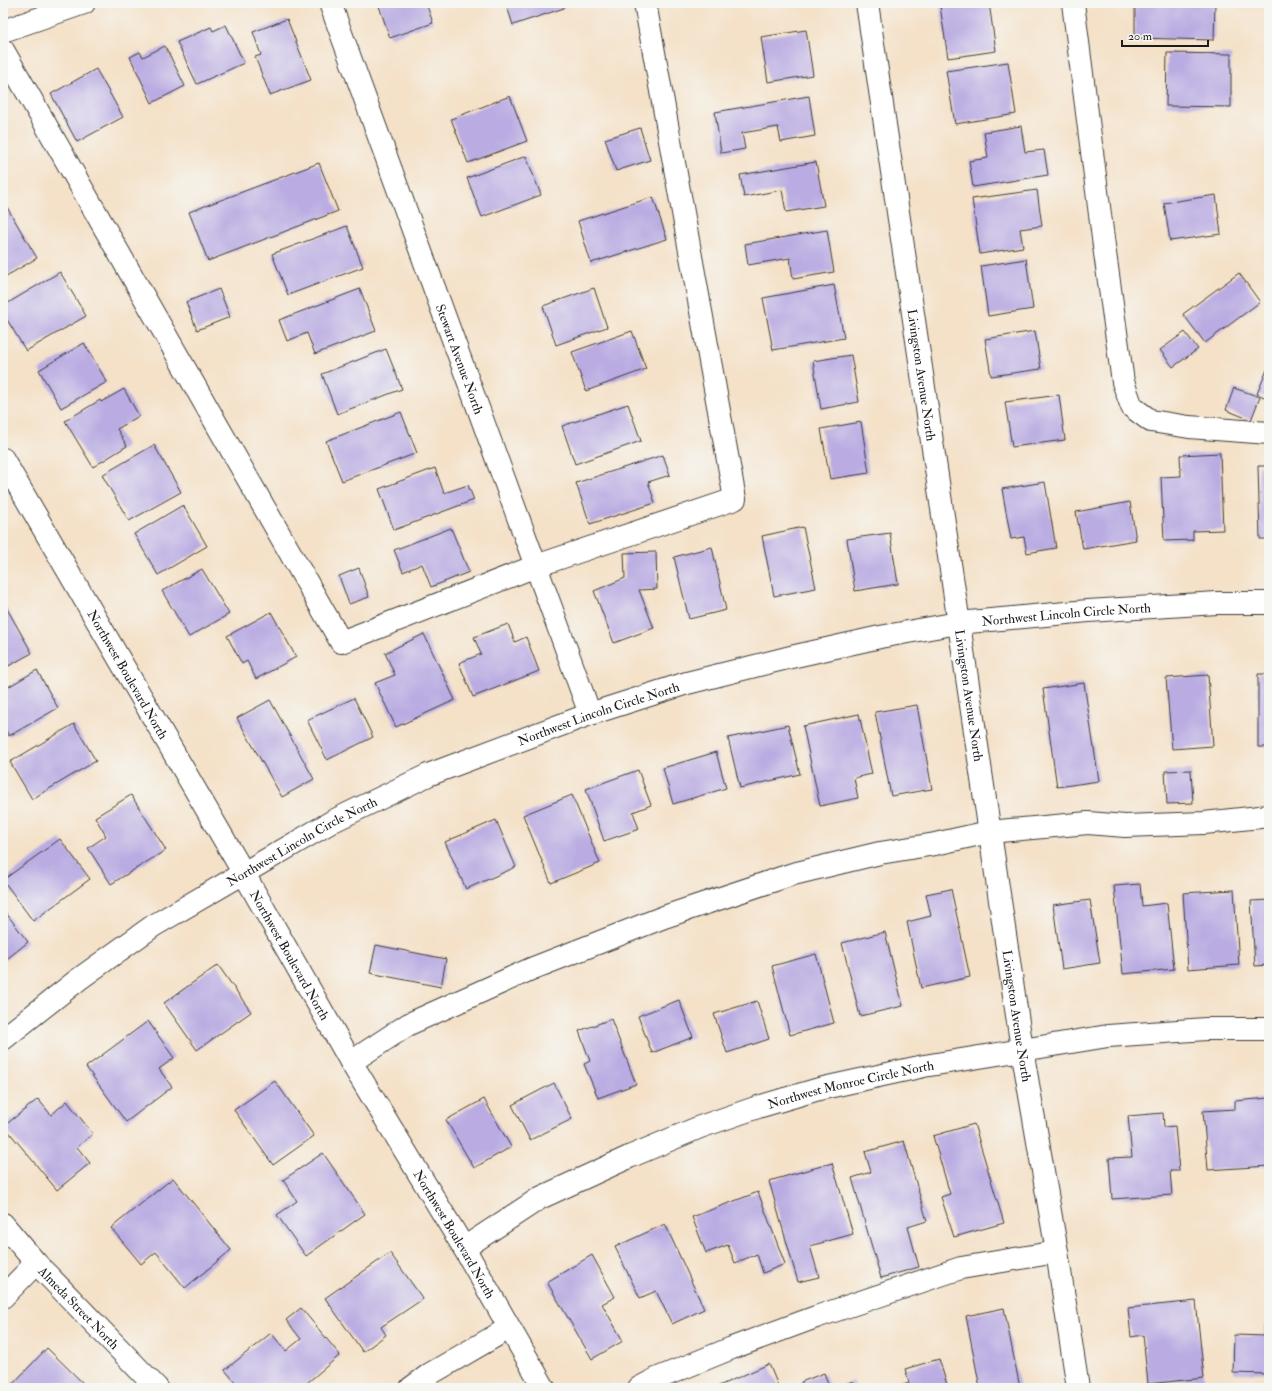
<svg xmlns="http://www.w3.org/2000/svg" width="1272" height="1391" font-family="'IM FELL Double Pica',serif">
<style>
.building{fill:#baace2}
.lines{fill:none;stroke-linecap:round;stroke-linejoin:round}
.minor-casing{stroke:#3c3a36;stroke-width:24}
.minor{stroke:#fff;stroke-width:22}
.labels{text-anchor:middle;stroke-width:3;stroke-linejoin:round;paint-order:stroke}
.street-label{font-size:13px;fill:#1c1c1c;stroke:#f6f6f2}
</style>
<rect width="100%" height="100%" fill="#f6f6f2"/>
<filter id="ink" filterUnits="userSpaceOnUse"><feTurbulence type="fractalNoise" baseFrequency=".025" numOctaves="2"/><feDisplacementMap in="SourceGraphic" scale="8" xChannelSelector="R" yChannelSelector="G"/><feConvolveMatrix kernelMatrix="1 2 1 2 8 2 1 2 1" color-interpolation-filters="sRGB"/></filter>
<filter id="wash" filterUnits="userSpaceOnUse"><feTurbulence type="fractalNoise" baseFrequency=".012" numOctaves="4" result="noise"/><feDisplacementMap in="SourceGraphic" scale="16" xChannelSelector="R" yChannelSelector="G"/><feGaussianBlur stdDeviation="0.9" result="paint"/><feColorMatrix in="noise" values="0 0 0 0 0 0 0 0 0 0 0 0 0 0 0 0 0 1.4 0 .05"/><feComposite in="paint" operator="in"/></filter>
<g filter="url(#wash)">
<rect width="100%" height="100%" fill="#f4e1c8"/>
<g id="blocks">
<path class="building" d="M378 3H426L433 23 390 38Z
M506 3H562L564 8 513 25Z
M961 3H989L996 51 948 58 940 6Z
M1135 3H1215L1214 40 1135 38Z
M287 19 311 80 270 95 255 57 261 55 253 32Z
M226 25 244 63 197 84 177 42 211 27 213 31Z
M806 30 813 75 768 82 761 37Z
M165 46 185 86 152 103 130 57 140 52 143 57Z
M1167 53 1231 54V107L1166 106Z
M1008 62 1016 114 955 124 946 71Z
M96 69 123 117 77 142 51 94Z
M510 96 527 141 468 163 451 119Z
M809 96 815 136 781 142 778 127 742 133 745 149 721 153 715 112Z
M1021 126 1025 152 1044 150 1048 175 973 187 969 161 988 158 984 132Z
M640 128 650 160 616 171 605 139Z
M526 156 541 195 482 217 467 178Z
M816 162 824 206 786 212 782 190 744 197 740 175Z
M319 163 338 211 208 261 189 212Z
M1037 190 1042 226 1020 229 1023 247 980 254 972 199Z
M1216 195 1221 234 1170 241 1164 203Z
M653 197 667 239 591 263 578 221Z
M5 204 37 258 3 278V205Z
M347 226 363 267 288 295 272 254Z
M827 230 834 272 793 279 790 258 748 265 745 244Z
M1026 259 1033 309 988 316 981 266Z
M60 272 86 316 26 351 3 313V306Z
M1239 273 1260 302 1205 343 1183 314Z
M834 285 844 338 773 350 763 298Z
M594 288 607 327 556 345 543 306Z
M219 289 230 317 197 330 186 302Z
M360 289 376 331 315 354 307 333 287 341 279 320Z
M632 331 646 369 586 391 572 352Z
M1035 331 1041 369 991 376 985 339Z
M1185 332 1198 349 1173 367 1160 350Z
M84 343 107 382 61 408 39 370Z
M386 349 402 389 337 414 322 374Z
M851 355 859 402 821 409 813 361Z
M1269 365V399L1257 394Z
M1234 388 1260 397 1251 420 1226 410Z
M124 389 139 416 117 429 127 446 93 467 65 421 100 400 101 402Z
M1059 395 1065 440 1012 447 1005 402Z
M628 404 641 441 575 464 562 426Z
M401 412 417 453 342 481 326 441Z
M861 422 869 473 830 479 821 429Z
M154 445 181 492 129 521 102 475Z
M1220 453 1223 530 1193 531V540L1164 541 1161 477 1181 476 1180 455Z
M663 455 670 475 648 482 655 503 590 524 576 483Z
M1258 466H1269V539H1260Z
M435 468 444 493 468 485 474 500 394 530 379 489Z
M1045 482 1056 548 1027 553 1024 537 1011 539 1002 489Z
M1130 502 1136 540 1083 549 1076 512Z
M183 505 207 546 158 575 134 534Z
M803 527 816 588 774 596 762 536Z
M451 528 469 572 431 587 422 564 403 572 394 550Z
M890 533 898 584 855 591 847 539Z
M712 547 726 610 689 619 674 557Z
M656 552 657 589 639 590 654 628 614 643 594 591 625 578 624 553Z
M359 568 369 597 349 604 339 576Z
M202 569 229 614 189 637 162 591Z
M6 607 32 653 3 669V609Z
M271 612 296 657 256 679 247 661 242 664 227 636Z
M508 624 515 642 526 637 539 671 473 697 459 663 481 654 474 637Z
M424 634 455 700 396 727 375 683 395 675 385 653Z
M37 670 58 708 9 736 3 725V690Z
M1258 674H1269V747H1258Z
M1208 675 1213 746 1172 749 1166 678Z
M1084 683 1099 781 1057 787 1043 689Z
M354 698 373 737 327 760 307 720Z
M270 700 314 779 282 797 237 718Z
M917 705 932 789 891 796 875 712Z
M859 714 872 774 854 778 858 798 820 806 803 726Z
M74 724 96 761 32 799 10 762Z
M788 725 800 774 740 788 728 738Z
M716 752 726 788 673 804 663 768Z
M638 770 651 805 633 812 639 829 604 841 586 789Z
M1191 770 1193 803 1167 804 1165 771Z
M131 795 166 850 111 884 88 848 106 836 95 817Z
M572 795 600 863 551 883 523 815Z
M496 820 516 867 466 889 445 842Z
M60 839 90 879 33 921 3 880Z
M1140 884 1142 906 1167 903 1174 969 1123 974 1114 886Z
M951 889 970 977 921 988 907 922 931 916 926 894Z
M1234 890 1239 965 1188 969 1183 893Z
M1090 900 1100 963 1062 969 1053 905Z
M1269 900V965L1255 966 1251 901Z
M3 909 28 942 3 962Z
M885 932 903 1006 860 1016 842 943Z
M376 945 446 959 441 987 370 973Z
M816 954 834 1023 790 1035 772 966Z
M218 965 251 1012 197 1050 164 1003Z
M679 1000 693 1037 652 1053 638 1016Z
M757 1001 769 1039 727 1053 714 1014Z
M611 1019 636 1084 598 1098 584 1064 590 1061 579 1031Z
M148 1021 174 1058 159 1069 172 1087 126 1122 86 1067Z
M275 1081 314 1136 273 1165 234 1110Z
M554 1083 572 1119 530 1140 512 1105Z
M1269 1098V1166L1208 1170 1203 1111 1235 1109V1101Z
M38 1099 51 1115 67 1101 93 1134 77 1147 90 1163 57 1190 4 1126Z
M484 1099 511 1147 474 1168 446 1120Z
M1163 1113 1164 1127 1175 1126 1179 1171H1170L1172 1195 1112 1199 1109 1158 1132 1157 1128 1116Z
M974 1124 1004 1223 954 1237 941 1197 950 1194 933 1136Z
M904 1141 927 1221 908 1227 919 1267 881 1278 852 1178 871 1172 865 1152Z
M323 1153 365 1214 306 1256 277 1215 297 1201 283 1180Z
M832 1163 853 1234 810 1246 819 1277 798 1282 769 1181Z
M173 1178 231 1250 185 1288 156 1252 141 1264 111 1228Z
M758 1192 785 1264 763 1273 757 1254 735 1263 728 1245 706 1253 692 1217Z
M665 1224 704 1309 672 1324 656 1291 640 1298 615 1247Z
M390 1253 423 1299 381 1327 386 1335 363 1352 325 1298Z
M592 1255 615 1297 602 1304 623 1341 592 1359 547 1282Z
M1196 1301 1204 1378 1148 1384 1143 1335 1131 1337 1128 1308Z
M301 1308 340 1355 301 1388H240L225 1370 271 1333 286 1351 301 1339 286 1320Z
M1004 1308 1020 1388H980L966 1316Z
M1265 1325 1269 1326V1374L1233 1373 1234 1335 1265 1336Z
M47 1348 85 1385 83 1388H9Z
M939 1359 948 1388H894L909 1383 905 1369Z
M769 1364 779 1388H714Z
M824 1373 830 1388H803L801 1382Z
M853 1381 856 1388H834Z"/>
</g>
</g>
<g filter="url(#ink)">
<use href="#blocks" fill-opacity="0" stroke="#3c3a36" stroke-width="1"/>
<g class="lines">
<defs>
<g id="minor">
<path id="s1" d="M330 3 590 714"/>
<path id="s2" d="M867 3 1022 1049 1057 1252 1078 1388"/>
<path d="M1073 3 1104 246 1123 382 1132 407 1151 421 1189 427 1269 433"/>
<path d="M3 31 84 3"/>
<path d="M3 50 341 642 536 566 735 499 645 3"/>
<path id="s3" d="M3 459 243 872 351 1062 464 1248 544 1388"/>
<path id="s4" d="M3 1039 79 979 153 926 333 821 428 775 590 714 687 683 791 657 880 637 958 623 1088 611 1217 603H1269"/>
<path d="M351 1062 409 1024 531 969 664 917 793 874 880 853 935 844 989 832 1088 823 1125 826 1204 823 1269 816"/>
<path id="s5" d="M3 1224 36 1263 157 1388"/>
<path id="s6" d="M464 1248 540 1198 629 1157 700 1127 758 1107 819 1089 924 1066 1108 1036 1206 1029H1269"/>
<path d="M3 1297 36 1263"/>
<path d="M411 1388 430 1374 509 1328"/>
<path d="M639 1388 656 1379 732 1348 816 1317 961 1268 1057 1252"/>
</g>
</defs>
<use href="#minor" class="minor-casing"/>
<use href="#minor" class="minor"/>
</g>
</g>
<g class="labels">
<g class="street-label">
<text dy="5" stroke="none"><textPath href="#s1" startOffset="379">Stewart Avenue North</textPath></text>
<text dy="5" stroke="none"><textPath href="#s2" startOffset="376">Livingston Avenue North</textPath></text>
<text dy="5" stroke="none"><textPath href="#s4" startOffset="1163">Northwest Lincoln Circle North</textPath></text>
<text dy="5" stroke="none"><textPath href="#s3" startOffset="249">Northwest Boulevard North</textPath></text>
<text dy="5" stroke="none"><textPath href="#s2" startOffset="700">Livingston Avenue North</textPath></text>
<text dy="5" stroke="none"><textPath href="#s4" startOffset="683">Northwest Lincoln Circle North</textPath></text>
<text dy="5" stroke="none"><textPath href="#s4" startOffset="359">Northwest Lincoln Circle North</textPath></text>
<text dy="5" stroke="none"><textPath href="#s3" startOffset="573">Northwest Boulevard North</textPath></text>
<text dy="5" stroke="none"><textPath href="#s2" startOffset="1024">Livingston Avenue North</textPath></text>
<text dy="5" stroke="none"><textPath href="#s6" startOffset="423">Northwest Monroe Circle North</textPath></text>
<text dy="5" stroke="none"><textPath href="#s3" startOffset="897">Northwest Boulevard North</textPath></text>
<text dy="5" stroke="none"><textPath href="#s5" startOffset="113">Almeda Street North</textPath></text>
</g>
</g>
<rect width="1272" height="1391" fill="none" stroke="#f6f6f2" stroke-width="16"/>
<path d="M1122 40v6h86v-6" fill="none" stroke="#1c1c1c" stroke-width="2"/>
<text x="1128" y="40" font-size="12" fill="#1c1c1c" stroke="#f6f6f2" stroke-width="3" paint-order="stroke">20 m</text>
</svg>
